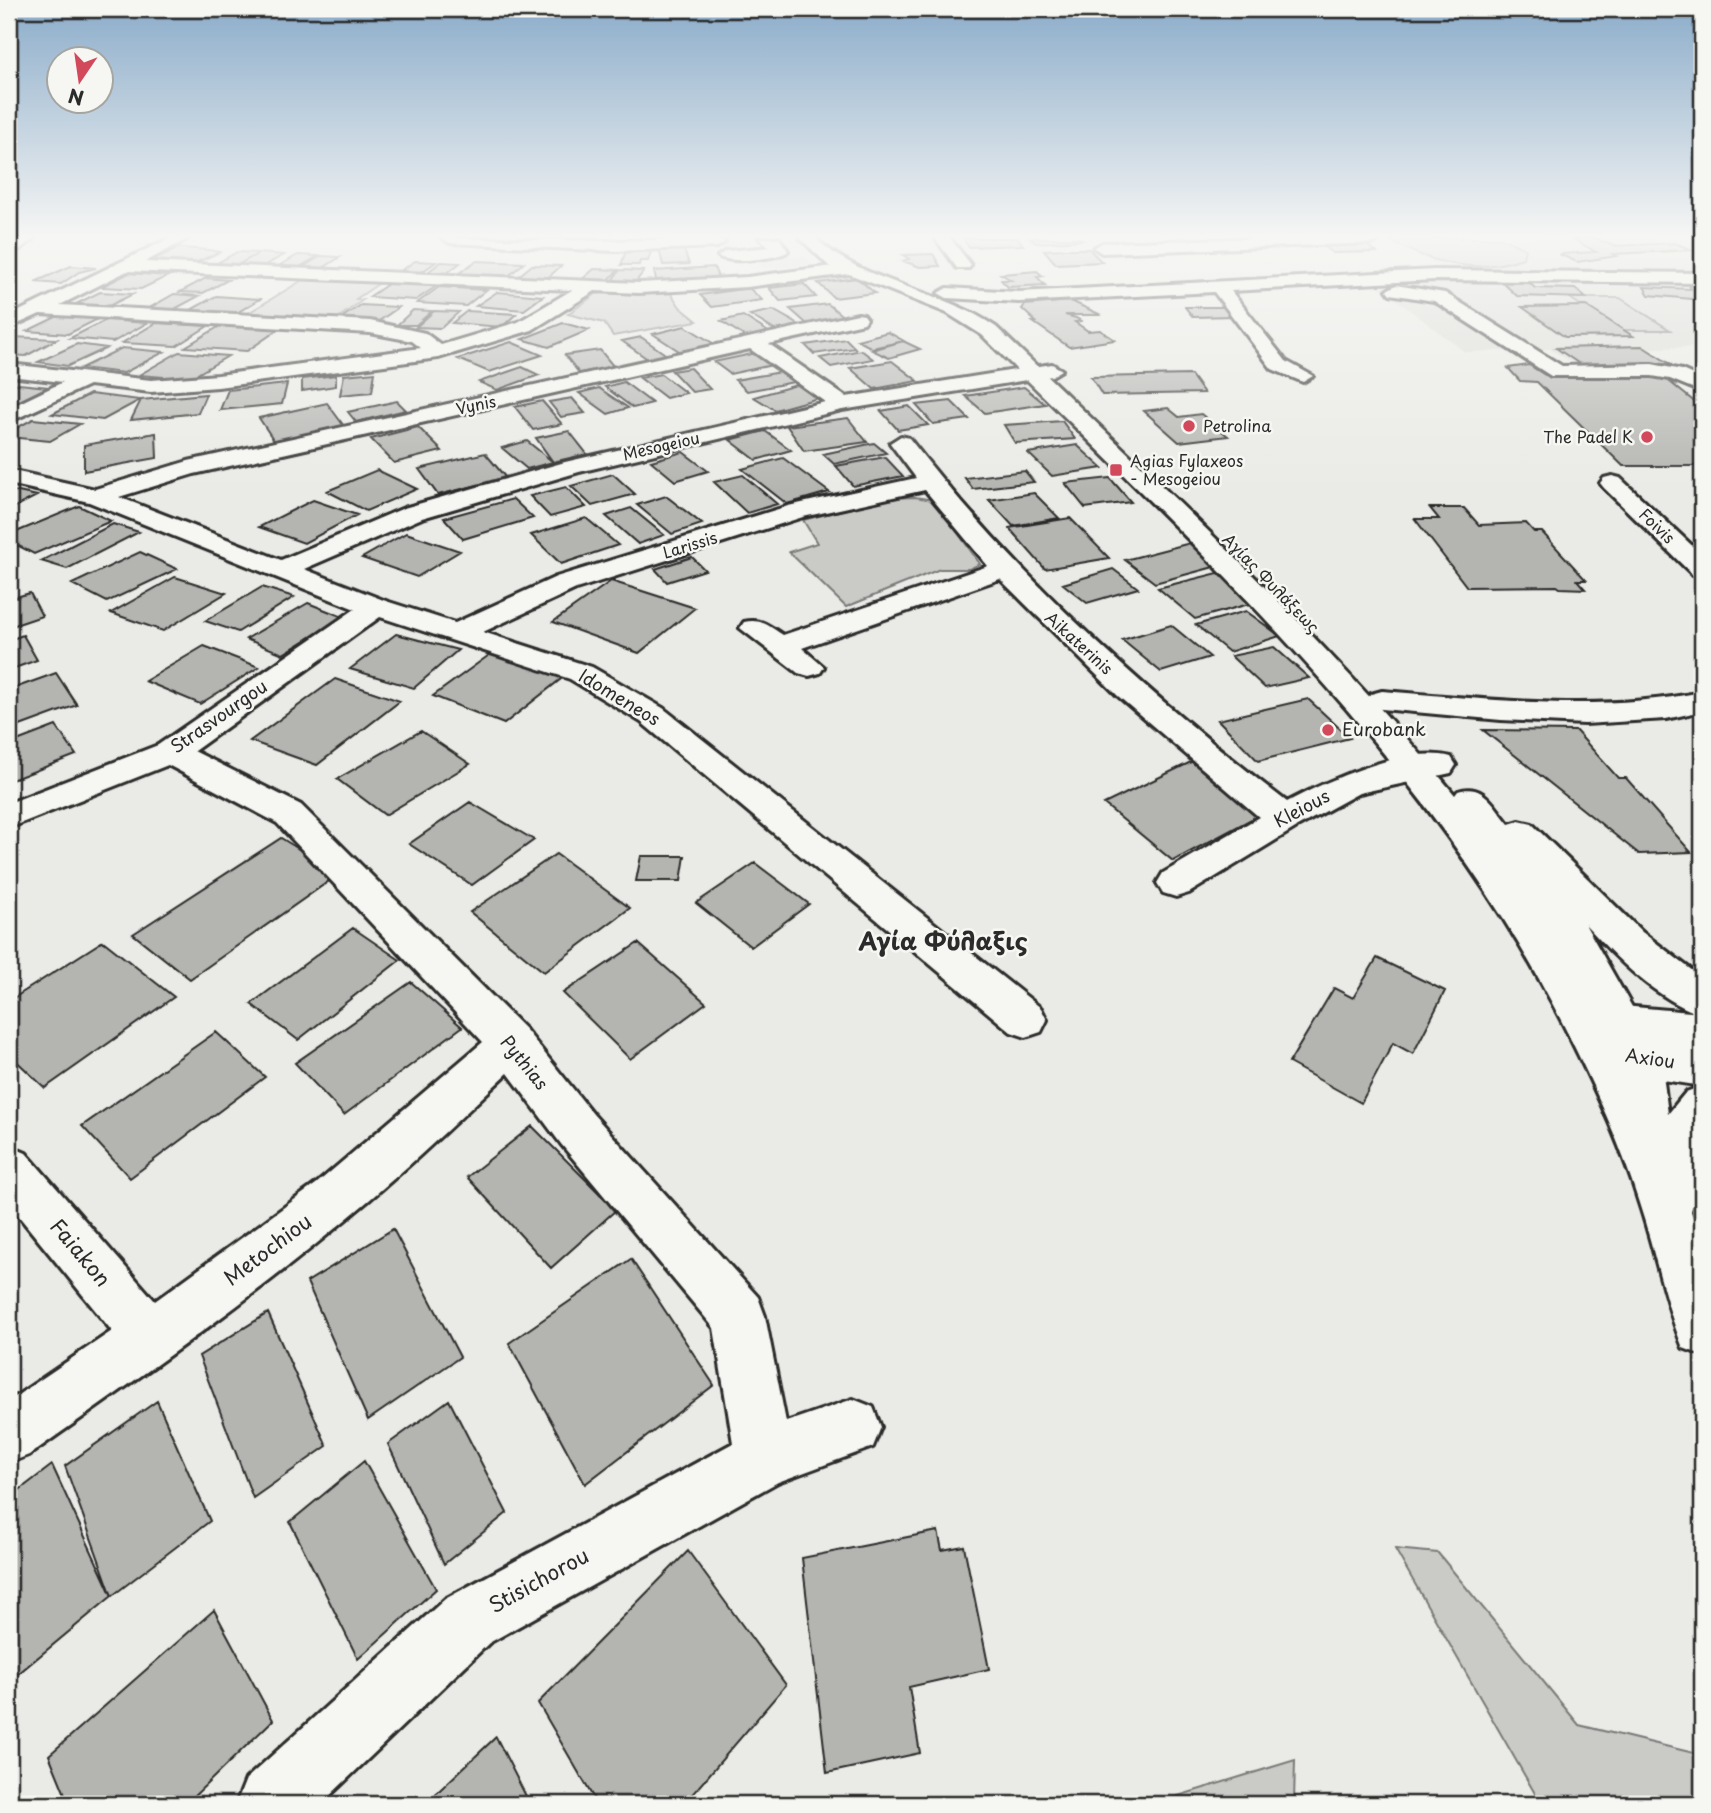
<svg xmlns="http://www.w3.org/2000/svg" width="1711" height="1813" font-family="'Playpen Sans',sans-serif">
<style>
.built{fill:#dadad6}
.green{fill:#cacac7;stroke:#7a7a79;stroke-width:2}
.building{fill:#b4b4b1;stroke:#2b2b2b;stroke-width:2}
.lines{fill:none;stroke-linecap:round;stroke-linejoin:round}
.minor-casing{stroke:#2b2b2b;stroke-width:6}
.major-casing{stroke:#2b2b2b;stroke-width:6}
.minor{fill:#f6f6f2;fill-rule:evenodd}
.major{fill:#f6f6f2;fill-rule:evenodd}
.poi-dot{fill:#d1495b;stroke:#f6f6f2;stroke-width:2.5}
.labels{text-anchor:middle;stroke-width:5;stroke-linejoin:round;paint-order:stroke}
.far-street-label{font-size:16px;fill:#2b2b2b;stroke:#f6f6f2}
.far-poi-label{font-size:16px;fill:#2b2b2b;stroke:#f6f6f2;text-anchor:start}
.street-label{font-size:18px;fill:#2b2b2b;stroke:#f6f6f2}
.poi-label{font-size:18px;fill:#2b2b2b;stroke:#f6f6f2;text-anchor:start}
.near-street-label{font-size:21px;fill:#2b2b2b;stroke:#f6f6f2}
.district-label{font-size:24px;font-weight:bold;fill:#2b2b2b;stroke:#f6f6f2}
</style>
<rect width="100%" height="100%" fill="#eaeae6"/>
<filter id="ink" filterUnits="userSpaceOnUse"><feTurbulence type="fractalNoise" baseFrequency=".0143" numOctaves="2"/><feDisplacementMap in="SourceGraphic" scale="14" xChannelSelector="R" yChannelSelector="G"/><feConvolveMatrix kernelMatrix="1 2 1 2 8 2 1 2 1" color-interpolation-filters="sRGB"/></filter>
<g filter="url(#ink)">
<path class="built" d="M1388 238H1702V273L1443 269Z
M794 255 806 256 813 265 764 268 757 262V259L767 256Z
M1498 278 1702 282V347L1645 348 1673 366 1583 369 1550 349 1465 352 1374 283Z"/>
<path class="green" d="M1386 238H1501L1525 249 1523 258C1475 275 1428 263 1386 238Z
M306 278 381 282 356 299 363 300 335 320 245 315Z
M608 292H670L680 307 697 321 613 336 604 323 568 314 596 294Z
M1570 298H1620L1670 330H1617Z
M915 497 933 500 938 505 980 564 969 569H940L846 607 789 552 817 543 803 520 891 498Z
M1395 1549 1438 1553 1579 1725 1702 1755V1804H1541Z
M1295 1760 1294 1804H1152Z"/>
<path class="building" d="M963 238H1018L1023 245 969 247Z
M1030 238H1079L1083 240 1036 243Z
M1571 238H1595L1614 246 1675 243 1692 250 1613 254 1617 256 1577 262 1559 254 1596 252Z
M1364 243 1376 252 1333 253 1321 245Z
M683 247 689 264 663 265 659 249Z
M180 248 209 250 220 252 195 263 152 260Z
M1065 249H1089L1102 262 1056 264 1044 250Z
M626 251H651L648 261H640L639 265H621Z
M237 252 259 253 234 267 212 266Z
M259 253 284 255 260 268 234 267Z
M933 254 940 266 920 267 903 261 909 259 903 255Z
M298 255 318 256 298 268 277 267Z
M321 256 340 257 320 270 300 269Z
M415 261 436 262 417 275 396 274Z
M476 261 524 263 505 279 455 276Z
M441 262 460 263 443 276 424 275Z
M532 265 561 266 543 282 514 280Z
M71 266 96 268 79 272 61 284 35 282Z
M714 267 719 280 657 284 654 271Z
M594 269 618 270 605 284 579 282Z
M620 270 644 271 634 284 610 283Z
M1037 271 1043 276 1037 277 1045 285 1008 287 1001 280H1011L1001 274Z
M129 273 168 276 141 289 101 287Z
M206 278 228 280 203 293 180 292Z
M857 278 875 293 834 298 818 283Z
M1498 278 1525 279 1535 288 1575 289 1586 298 1517 296Z
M391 282 438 285 416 300 369 297Z
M804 284 816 297 780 301 769 288Z
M1689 285 1702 287V300L1649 295 1644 287 1691 289Z
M439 287 486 290 466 306 417 303Z
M749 288 762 300 712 307 700 295Z
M100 292 133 294 105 308 72 306Z
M497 292 543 296 524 310 476 306Z
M174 294 199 296 171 311 146 310Z
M216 296 260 299 233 315 187 312Z
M1071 301 1101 315H1065L1076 318 1081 321 1075 322 1088 331 1100 330 1115 340 1069 347 1033 322H1036L1022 309 1025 305Z
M828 304 845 318 807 324 790 309Z
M361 305 399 307 376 323 338 320Z
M1586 306 1633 336 1565 337 1522 307Z
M1185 307H1224L1232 316 1193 317Z
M413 310 432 311 416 325H397Z
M773 310 803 327 779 333 750 315Z
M434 311 459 312 441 328 416 327Z
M467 311 516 314 502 327 452 323Z
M60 315 100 318 68 334 27 331Z
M743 316 770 333 747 338 721 321Z
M106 320 147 323 113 342 70 338Z
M156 323 208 326 176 346 122 343Z
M563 323 589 330 549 347 522 339Z
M220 326 279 329 247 351 185 347Z
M685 326 716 345 682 353 653 334Z
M888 332 904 341 872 348 857 340Z
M12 337 57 339 26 356 9 355V339Z
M641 337 668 356 649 360 622 341Z
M846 339 855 348 814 354 805 345Z
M903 341 920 349 889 358 872 350Z
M511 342 542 355 489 372 458 359Z
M77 344 107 348 68 366 38 362Z
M1642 346 1670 364 1581 365 1556 348Z
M122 348 164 352 124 373 81 368Z
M600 350 614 367 579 373 565 355Z
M861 350 873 359 831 367 820 358Z
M179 352 228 356 189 379 139 375Z
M761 352 777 364 730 374 714 362Z
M892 361 918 381 874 389 850 368Z
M1529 365 1545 375 1660 374 1702 408V466H1623L1537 382 1520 381 1508 368Z
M522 367 539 375 497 390 479 382Z
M690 368 710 389 692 392 672 371Z
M786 371 799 381 747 391 735 380Z
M375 372 372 392 340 395 344 375Z
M661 374 686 393 666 398 640 378Z
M336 375V386L302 391V379Z
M1191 375 1204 393 1102 395 1091 377Z
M624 382 652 403 633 408 605 387Z
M9 383 48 387 9 407Z
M287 384 282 404 220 410 228 390Z
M800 384 822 397 775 410 754 397Z
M1024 387 1045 404 985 413 965 396Z
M599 388 628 408 608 414 579 393Z
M90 394 140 400 103 420 52 414Z
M206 394 198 413 131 420 141 400Z
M572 398 585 413 561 417 549 402Z
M397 401 406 410 356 422 348 412Z
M542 401 562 424 533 430 515 407Z
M951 401 969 419 933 424 916 405Z
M327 403 344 426 275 442 259 418Z
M909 406 928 425 898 430 881 411Z
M1168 408 1179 417 1201 414 1228 436 1179 442 1144 411Z
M848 418 867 442 804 451 787 426Z
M33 419 80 424 50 441 9 437V432Z
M1062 421 1075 439 1015 443 1004 425Z
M418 427 442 451 394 463 371 439Z
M569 431 587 454 553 462 536 438Z
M765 431 791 450 756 460 730 440Z
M156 433 157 458 84 471V445Z
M527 441 553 462 527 469 502 448Z
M874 443 886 453 834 464 823 454Z
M1077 445 1102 468 1052 476 1028 453Z
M683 452 708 471 675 481 651 461Z
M485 453 506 478 438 495 419 469Z
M885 457 903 476 853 486 836 466Z
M783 458 829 492 787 504 742 469Z
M377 470 417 489 366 511 327 491Z
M1025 471 1034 482 973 489 965 478Z
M613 474 635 494 592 506 571 486Z
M743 475 777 504 747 513 714 482Z
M1110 478 1131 502 1085 508 1065 483Z
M566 487 586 507 550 517 530 496Z
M9 490 37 496 9 510Z
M1034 493 1059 518 1013 526 989 500Z
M666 496 702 524 672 534 637 505Z
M513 499 533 518 463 539 444 518Z
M313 500 357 515 304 543 259 527Z
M79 506 111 521 34 554 9 541V535Z
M631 508 664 535 638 544 606 516Z
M1430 508H1464L1479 525 1526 523 1534 532H1542L1586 580H1577L1585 589 1560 588 1557 586 1467 587 1415 519H1439Z
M586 518 618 545 561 564 531 535Z
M1070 518 1109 558 1045 569 1009 528Z
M113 524 139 532 67 569 41 561Z
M406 533 460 551 417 577 362 558Z
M1194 542 1225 564 1155 583 1125 560Z
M140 552 177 569 107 602 72 584Z
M692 557 705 570 667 582 655 569Z
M1113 569 1138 588 1087 603 1063 584Z
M1222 572 1260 601 1195 619 1158 588Z
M175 577 226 593 163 631 111 613Z
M611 581 695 608 639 653 553 622Z
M262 587 294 597 238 632 205 621Z
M30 593 42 616 9 627V599Z
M308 603 343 617 283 654 246 639Z
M1246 611 1280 636 1229 652 1196 625Z
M1171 625 1210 657 1161 672 1122 640Z
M396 634 458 650 414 688 350 669Z
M23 635 37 660 9 670V640Z
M204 646 259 667 200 704 145 681Z
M1274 647 1309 678 1265 688 1231 656Z
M496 650 566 675 504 724 433 696Z
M56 673 77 705 9 730V690Z
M335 679 400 701 317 765 250 741Z
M1308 699 1350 738 1258 761 1218 720Z
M56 726 76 755 9 781V744Z
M1483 730 1576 731 1618 778H1626L1691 852 1639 854Z
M421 731 470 764 385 815 337 779Z
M1193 761 1263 813 1173 861 1104 804Z
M470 802 534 840 472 885 409 844Z
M281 838 339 874 190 979 133 934Z
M556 854 630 908 544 972 470 912Z
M641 856H685L681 881H636Z
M755 863 809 904 751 947 696 903Z
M353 928 400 960 298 1040 251 1004Z
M103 941 174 997 45 1088 9 1054V1001Z
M638 943 706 1003 630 1059 563 993Z
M1377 958 1445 991 1413 1054 1393 1043 1361 1103 1289 1063 1334 988 1353 998Z
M411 982 462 1027 344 1115 295 1063Z
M216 1032 265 1077 130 1178 82 1126Z
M532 1126 616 1210 551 1268 467 1177Z
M393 1229 460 1357 368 1420 307 1282Z
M631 1259 714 1385 585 1484 509 1343Z
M268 1313 327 1446 253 1498 199 1356Z
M449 1400 507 1513 444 1564 388 1444Z
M157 1401 210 1521 112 1596 65 1466Z
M364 1461 436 1589 358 1659 290 1522Z
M52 1465 112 1596 13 1678 9 1668V1498Z
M938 1531 942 1550 964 1546 989 1669 909 1687 920 1753 827 1773 802 1558Z
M688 1551 786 1685 684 1804H597L538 1703Z
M214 1610 273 1720 186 1804H69L49 1755Z
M496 1737 530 1804H425Z"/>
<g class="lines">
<defs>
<path id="minor" d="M18 238H35L9 257V245Z
M170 238H189L145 262 639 283 747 277 849 264 857 269 849 274 747 287 639 293 595 291 532 330 438 358 218 387 151 392 89 385 9 422V408L63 382 9 376V364L151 380 218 375 421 348 412 341 370 333 40 314 9 328V316ZM127 271H128L572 290 518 322 441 345 425 333 370 321 60 305Z
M442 238 615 241 718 238 725 242 717 247 615 251 450 243Z
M759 238H779L788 251C780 259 726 264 718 256L726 251 770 247Z
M935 238H950L971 265 969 268H957Z
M1261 238H1382L1374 243 1102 253 1094 248 1102 243Z
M1434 270 1702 273V283L1434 280 1231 291 1286 361 1313 376 1303 382 1272 369 1214 292 1019 302 947 298 938 293 947 288 1019 292Z
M1396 285 1445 293 1562 366 1652 364 1682 370 1702 379V392L1670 379 1652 376H1551L1434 301 1390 294 1387 290Z
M858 314 864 315 867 319 864 323 769 344 846 397 1052 364 1062 370 1052 376 842 410 579 472 422 518 304 569 386 601 455 623 556 577 788 506 916 478 890 443 901 436 909 438C1018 578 1147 694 1287 802 1327 781 1405 745 1451 757L1456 765 1451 773 1359 793 1297 827 1189 893 1176 897 1163 893 1157 883 1163 873 1259 817 1118 696 1000 579 802 648 824 667 820 673 809 676 798 673 740 628 744 622C761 618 769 626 783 635L988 566 925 490 803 517 576 589 483 632 592 667 663 708 1041 1008 1047 1020 1041 1032 1026 1037 1011 1032 641 722 570 679 380 617 194 751 301 805 526 1030 593 1114 758 1297 765 1316 786 1422 853 1399 873 1407 881 1427 873 1447 778 1482 489 1643 321 1804H236L246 1779 445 1599 733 1443 714 1328 561 1144 508 1073C456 1122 405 1171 350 1216 248 1302 138 1378 29 1455L9 1463V1401L112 1331 9 1204V1146L26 1153 155 1301 316 1184 483 1042 277 823 168 765 9 828V803L158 745 355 609 89 502 9 484V470L95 489 188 461ZM750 349 825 402 565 462 404 508 281 560 119 497 194 474Z
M1612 476 1620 478 1702 555V577L1693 575 1604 488 1600 483 1604 478Z
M1382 691C1489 699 1596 713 1702 692V711L1666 719 1585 724 1501 720 1371 708 1366 701 1371 694Z
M1589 1003 1702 1013V1086L1611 1072 1596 1067 1589 1054 1596 1041 1602 1039 1574 1032 1568 1020 1574 1008Z"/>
<path id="major" d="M800 238H815C866 285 939 288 996 327 1154 479 1315 626 1455 795L1458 791C1484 783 1493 805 1509 824L1519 821 1532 824 1642 932 1702 978V1015C1656 999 1617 959 1585 924L1661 1058 1668 1114 1686 1092 1702 1086V1148L1699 1184 1691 1211 1702 1246V1355L1683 1348C1664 1301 1655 1251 1639 1203 1621 1144 1594 1086 1566 1030 1429 755 1196 549 982 335L947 313 829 266Z"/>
</defs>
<use href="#minor" class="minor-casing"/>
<use href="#major" class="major-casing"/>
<use href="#minor" class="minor"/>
<use href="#major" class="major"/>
</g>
</g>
<linearGradient id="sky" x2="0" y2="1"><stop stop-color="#8bacca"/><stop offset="0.48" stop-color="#f6f6f4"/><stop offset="1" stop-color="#f6f6f4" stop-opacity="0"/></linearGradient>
<rect width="1711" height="491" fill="url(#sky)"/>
<g class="poi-dot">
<circle cx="1189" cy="426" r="7"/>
<circle cx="1647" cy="437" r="7"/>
<rect x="1109" y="463" width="14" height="14" rx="3.5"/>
<circle cx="1328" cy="730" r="7"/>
</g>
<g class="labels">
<g class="far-street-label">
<text transform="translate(476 405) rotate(-12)" y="6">Vynis</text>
<text transform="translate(661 446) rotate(-13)" y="6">Mesogeiou</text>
<text transform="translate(1657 526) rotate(44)" y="6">Foivis</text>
<text transform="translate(690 545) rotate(-17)" y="6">Larissis</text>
<text transform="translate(1271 583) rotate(46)" y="6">Αγίας Φυλάξεως</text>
<text transform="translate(1079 643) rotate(42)" y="6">Aikaterinis</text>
</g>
<g class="far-poi-label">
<text x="1203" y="432">Petrolina</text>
<text x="1633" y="443" text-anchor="end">The Padel K</text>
<text x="1130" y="467">Agias Fylaxeos<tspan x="1130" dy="18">- Mesogeiou</tspan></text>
</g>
<g class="street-label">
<text transform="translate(619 698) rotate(31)" y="6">Idomeneos</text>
<text transform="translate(219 717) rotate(-35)" y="6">Strasvourgou</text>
<text transform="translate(1302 809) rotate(-28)" y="6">Kleious</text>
<text transform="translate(1650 1059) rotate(8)" y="6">Axiou</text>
<text transform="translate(524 1063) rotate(51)" y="6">Pythias</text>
</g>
<g class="poi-label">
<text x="1342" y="736">Eurobank</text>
</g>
<g class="near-street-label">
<text transform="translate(268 1250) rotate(-37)" y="7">Metochiou</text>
<text transform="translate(80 1253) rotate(50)" y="7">Faiakon</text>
<text transform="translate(539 1581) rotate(-29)" y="7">Stisichorou</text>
</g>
<g class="district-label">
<text x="943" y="950">Αγία Φύλαξις</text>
</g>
</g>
<rect width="1711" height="1813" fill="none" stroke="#f6f6f2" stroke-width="35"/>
<rect x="18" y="18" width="1676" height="1778" fill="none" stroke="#2b2b2b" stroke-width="2.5" filter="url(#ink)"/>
<g transform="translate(80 80) rotate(193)"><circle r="33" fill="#f6f6f2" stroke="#a5a5a2" stroke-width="2"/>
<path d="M0-5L12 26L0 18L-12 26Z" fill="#d1495b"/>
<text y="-10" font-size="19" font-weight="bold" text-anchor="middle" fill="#2b2b2b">N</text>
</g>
</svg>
